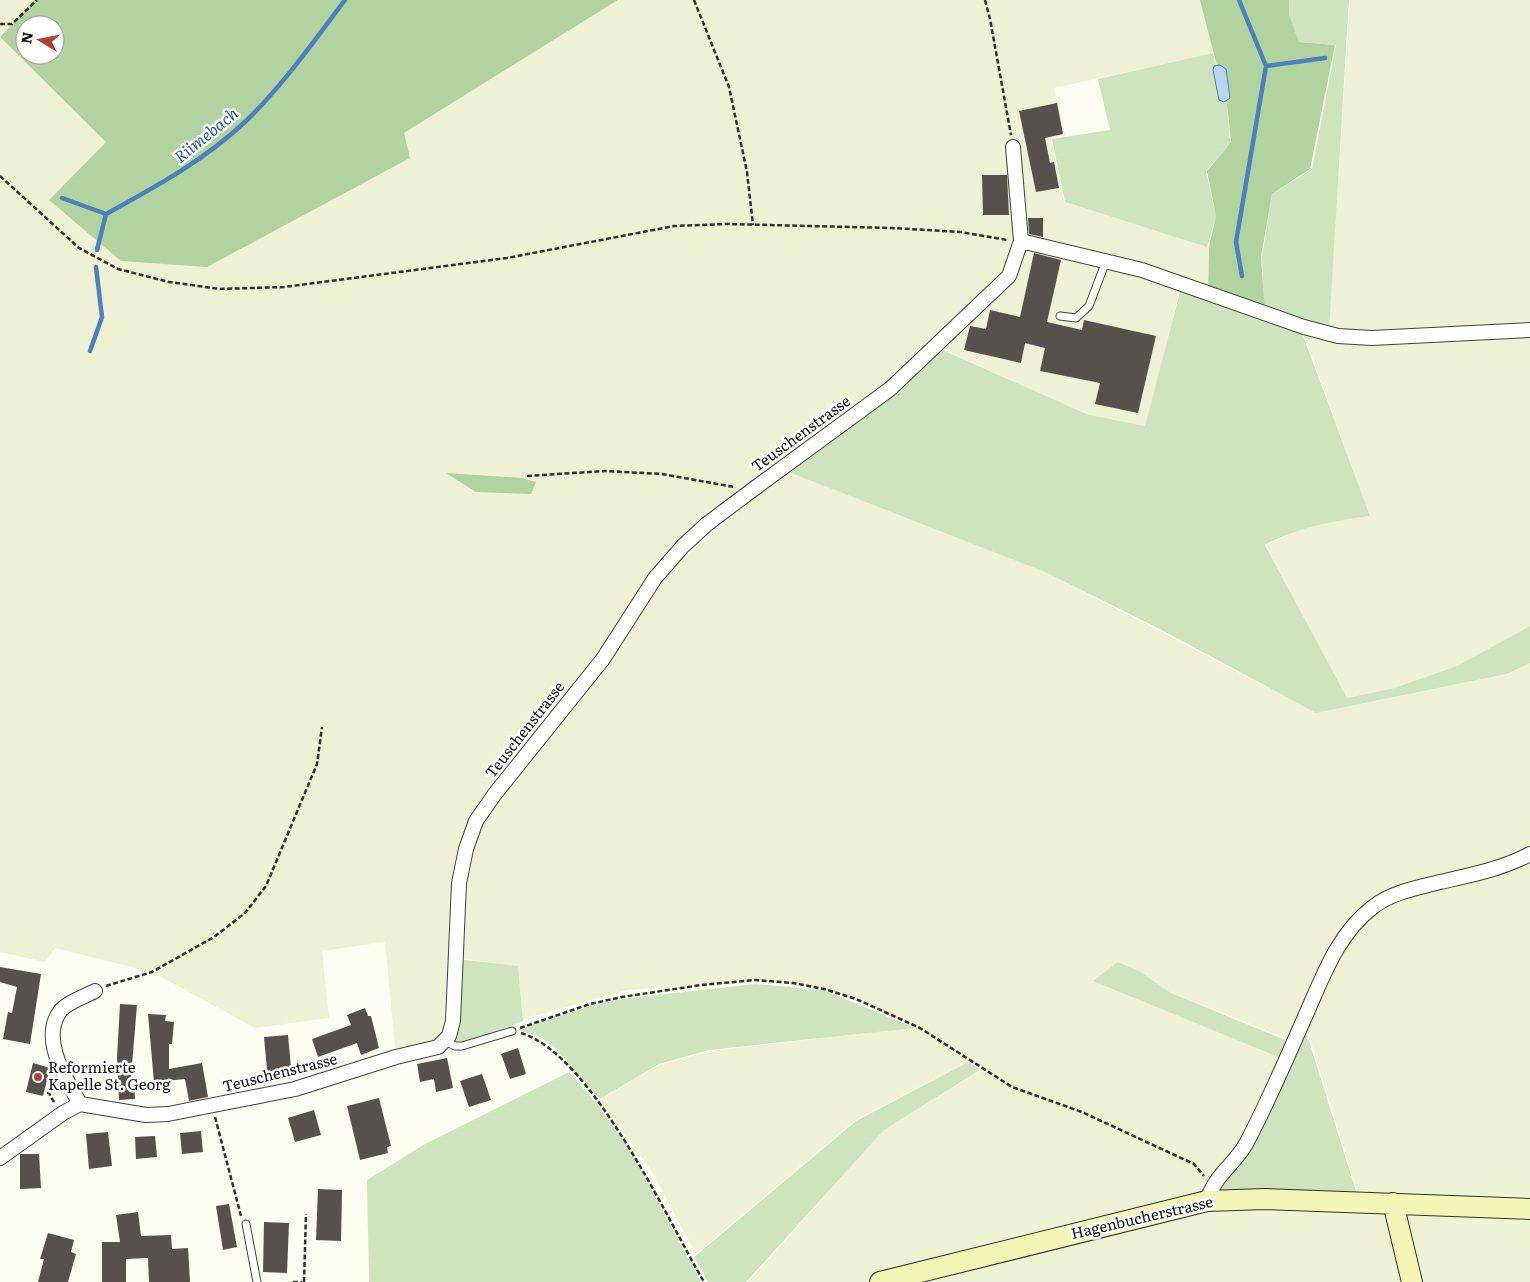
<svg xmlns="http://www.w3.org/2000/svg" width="1530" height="1282" font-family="Literata,serif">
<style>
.farmland{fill:#eff1d4}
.green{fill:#cde4bf}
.forest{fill:#b0d3a0;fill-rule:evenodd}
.water{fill:#bcd5ef;stroke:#4c81bd}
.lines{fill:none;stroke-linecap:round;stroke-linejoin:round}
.stream{stroke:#4c81bd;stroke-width:4.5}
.building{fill:#56514c}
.lane-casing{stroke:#414141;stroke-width:9}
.street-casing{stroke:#414141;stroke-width:16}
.secondary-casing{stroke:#303030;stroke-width:22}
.path{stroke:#303030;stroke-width:2.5;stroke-dasharray:5 2.5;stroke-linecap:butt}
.lane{stroke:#fff;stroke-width:7}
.street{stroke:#fff;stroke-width:14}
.secondary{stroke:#f3f5b5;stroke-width:20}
.poi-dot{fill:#ad4237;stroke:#fff;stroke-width:2}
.labels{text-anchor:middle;stroke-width:5;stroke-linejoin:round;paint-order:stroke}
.street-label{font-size:15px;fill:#0e0e0e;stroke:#fff}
.poi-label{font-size:15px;fill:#0e0e0e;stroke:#fff;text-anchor:start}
.water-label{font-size:16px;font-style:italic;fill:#275491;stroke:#fff}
</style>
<rect width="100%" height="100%" fill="#fdfcf2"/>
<path class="farmland" d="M0 0H34L0 36Z
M618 0H1200L1214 53 1054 88 1065 135 1051 138 1064 202 1209 247 1208 293 1181 284 1146 426 1094 417 937 347 707 524 657 581 786 471 1044 571 1317 713 1508 674 1530 663V847L1511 858 1370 902 1341 928 1288 1039 1171 993 1139 971 1118 962 1094 981 1286 1059 1207 1201H1360L1304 1020 1327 969 1373 906 1530 854V1282H748L884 1130 983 1069 971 1060 856 1120 696 1254 651 1170 599 1100 659 1065 710 1051 919 1027 856 999 824 989 793 983 755 980 627 990 523 1019 518 966 455 958 449 1036 396 1057 385 942 322 951 329 1018 255 1028 152 972 55 948 45 962 0 952V37L107 142 49 200 404 133Z
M1350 0H1530V326L1373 335 1328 330Z
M1302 330 1336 339 1530 330V626L1457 666 1394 688 1346 698 1266 545 1296 531 1329 522 1370 516Z"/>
<path class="green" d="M1289 0H1349L1329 330 1264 309 1262 258 1272 194 1312 169 1336 45 1299 42 1289 14Z
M1213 53 1227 106 1230 143 1206 171 1216 216 1207 247 1065 202 1052 139 1110 130 1098 79Z
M1181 288 1301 330 1370 516C1333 521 1298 527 1265 545L1347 698 1394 688 1457 666 1530 626V663L1507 674 1316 713 1154 626 1045 572 786 471 938 348 1089 415 1145 426Z
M458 959 518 966 523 1021 467 1042 454 1041Z
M1118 962 1139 971 1171 993 1288 1041 1281 1058 1093 981Z
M755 984 823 990 915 1028 709 1050 659 1064 600 1099 556 1049 541 1037 518 1030 590 1006 622 999Z
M1304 1025 1357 1194 1222 1193 1217 1186Z
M968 1062 980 1070 884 1130 746 1282H708L694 1257 856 1121Z
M569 1072 597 1104 630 1150 701 1282H369L367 1180 425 1144Z"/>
<path class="forest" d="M34 0H618L404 133 410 158 207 267 121 261 49 200 106 142 0 37ZM25 25H55V55H25Z
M1200 0H1289V14L1299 42 1335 45 1310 169 1272 194 1261 257 1265 313 1208 293 1209 247 1216 216 1207 171 1231 142 1227 105Z
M446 473 522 478 536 482 531 494 476 492Z"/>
<path class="water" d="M1220 65 1226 69 1230 98 1224 102 1219 100 1213 70 1214 66Z"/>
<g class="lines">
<path class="stream" d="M1239 0 1266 66 1236 242 1242 276
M1266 66 1325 58
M62 198 106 214
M97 250 106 214C155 187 205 160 246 121 283 85 314 41 345 0
M90 351 102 317 96 267"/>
</g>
<path class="building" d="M1057 103 1063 134 1045 138 1050 163 1054 162 1059 188 1036 192 1019 111Z
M982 175H1007L1009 215H983Z
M1028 218H1043V237L1029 234Z
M1034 253 1061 260 1047 322 1082 330 1084 320 1156 336 1138 413 1095 404 1100 383 1040 371 1045 348 1025 343 1021 363 964 350 970 326 986 329 990 310 1020 317Z
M0 967 41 974 30 1044 3 1039 8 1012 12 1013 17 987 0 982Z
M120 1004 137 1005 131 1077H134L135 1099 119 1100 117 1058Z
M365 1008 368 1016H371L379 1048 361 1055 357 1043 318 1057 312 1039 351 1025 347 1015Z
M148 1014 166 1015 165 1021 174 1022 172 1044H169V1069L202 1063 208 1097 189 1101 185 1079 154 1082Z
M288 1035 292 1078 268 1081 264 1037Z
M518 1048 526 1074 510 1079 501 1054Z
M447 1058 453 1088 436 1092 434 1079 420 1082 417 1064Z
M33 1063 50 1068 43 1096 26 1092Z
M482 1074 491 1100 469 1107 460 1081Z
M379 1098 391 1146 387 1147 388 1153 360 1160 347 1106Z
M314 1110 321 1135 295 1142 288 1118Z
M201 1131 203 1152 182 1154 180 1133Z
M108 1132 112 1166 89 1169 86 1134Z
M155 1136 157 1157 136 1159 135 1137Z
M20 1154H39L41 1188 20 1189Z
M318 1189 342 1190 341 1241 316 1240Z
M229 1204 237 1247 223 1250 216 1206Z
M138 1212 141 1236 171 1235 172 1249 188 1248 190 1282H149L148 1258 126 1259V1282H102V1242H120L116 1215Z
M264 1222 289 1223 287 1273 263 1272Z
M48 1233 74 1240 71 1252 76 1254 68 1282H38L44 1259H40Z"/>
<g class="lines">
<defs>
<path id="lane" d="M1060 316 1076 318 1089 306 1106 261
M445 1041 455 1046H462L512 1031
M246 1224 257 1282"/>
<path id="street" d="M1021 241 1142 270 1304 327 1338 336 1372 338 1530 330
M80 1104C66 1079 39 1038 61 1010 68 1002 86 996 95 991
M0 1158 63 1113 80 1104 146 1115 168 1114 295 1089 396 1057 438 1047 449 1036 453 1021 459 883 466 849 476 821 494 795 603 659 655 578 683 546 707 524 751 491 890 389 1009 276 1021 241 1013 147
M1207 1201C1215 1174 1234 1166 1247 1142 1268 1102 1286 1060 1304 1019 1322 979 1337 934 1373 907 1392 892 1417 888 1440 882 1471 875 1502 869 1530 854"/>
<path id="secondary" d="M1393 1203 1412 1282
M880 1282 1207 1201 1265 1199 1530 1209"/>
</defs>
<use href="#lane" class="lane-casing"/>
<use href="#street" class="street-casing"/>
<use href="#secondary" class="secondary-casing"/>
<path class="path" d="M694 0 729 87 747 172 753 225
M985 0 990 19 1011 135
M0 24H12L37 0
M0 176 79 248 118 269 169 282 220 289 284 287 507 258 674 226 727 224 892 228 961 232 1007 240
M527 476 605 471 662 474 734 487
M106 986 152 972 214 937 245 913 266 886 317 764 322 727
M520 1028 590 1004 622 997 701 985 755 980 793 983 824 989 856 999 920 1028 1012 1087 1082 1112 1194 1164 1204 1176
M521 1033C592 1054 667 1219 704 1282
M47 1093H49L55 1104
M215 1117 241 1216
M293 1282H302
M304 1282 306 1214"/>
<use href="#lane" class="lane"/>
<use href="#street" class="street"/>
<use href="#secondary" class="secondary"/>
</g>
<circle class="poi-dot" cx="38" cy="1077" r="5"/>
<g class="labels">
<g class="street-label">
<text transform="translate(801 434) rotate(-36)" y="5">Teuschenstrasse</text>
<text transform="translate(525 730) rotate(-52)" y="5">Teuschenstrasse</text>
<text transform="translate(280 1073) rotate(-14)" y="5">Teuschenstrasse</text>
<text transform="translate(1142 1218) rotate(-13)" y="5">Hagenbucherstrasse</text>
</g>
<g class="poi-label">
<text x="48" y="1073">Reformierte<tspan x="48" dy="17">Kapelle St. Georg</tspan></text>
</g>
<g class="water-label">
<text transform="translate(206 135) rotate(-39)" y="6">Riimebach</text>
</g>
</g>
<g transform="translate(40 40) rotate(280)"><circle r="24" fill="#ffffff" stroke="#9f9f9f"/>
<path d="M0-4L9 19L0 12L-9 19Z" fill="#ad4237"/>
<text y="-8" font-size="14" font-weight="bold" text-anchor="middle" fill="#0e0e0e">N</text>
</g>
</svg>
